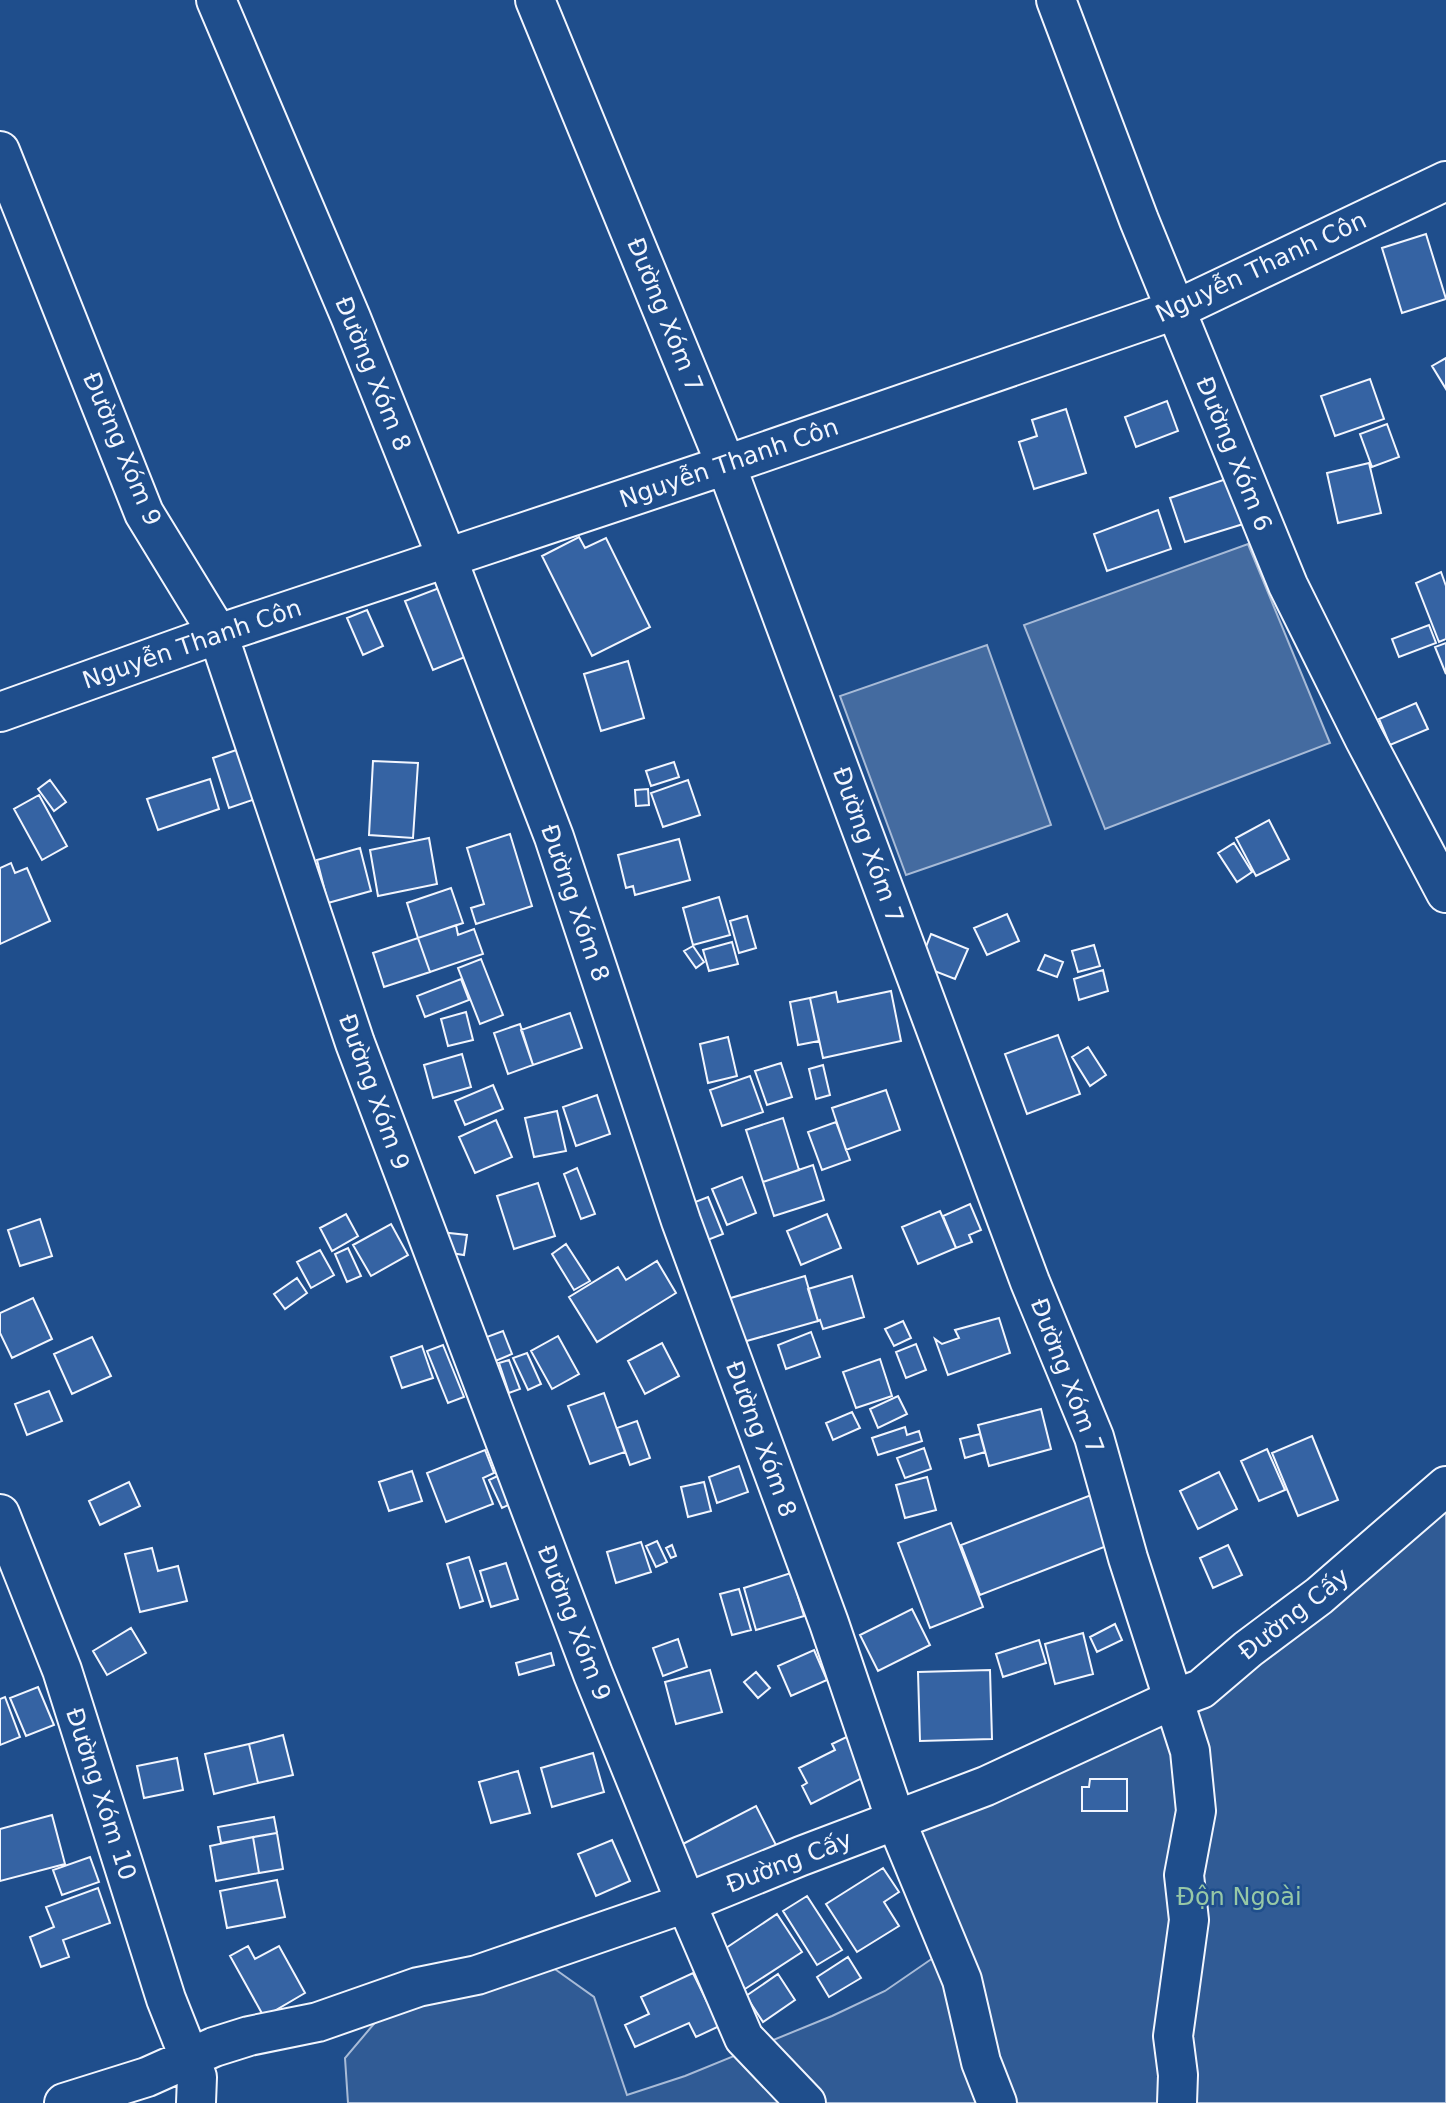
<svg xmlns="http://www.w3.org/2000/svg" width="1446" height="2103" font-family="'DejaVu Sans',sans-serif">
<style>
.built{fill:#305b95;stroke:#a8bbd7;stroke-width:2}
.water{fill:#446ba0;stroke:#a8bbd7;stroke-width:2}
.building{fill:#3563a3;stroke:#f2f6ff;stroke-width:2}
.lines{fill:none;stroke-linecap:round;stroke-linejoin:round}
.minor-casing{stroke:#f2f6ff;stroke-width:42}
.minor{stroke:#1f4e8c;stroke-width:38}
.labels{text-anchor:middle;stroke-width:5;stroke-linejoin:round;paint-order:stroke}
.street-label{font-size:24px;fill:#f2f6ff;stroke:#1f4e8c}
.park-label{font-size:24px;fill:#97c8a6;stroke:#1f4e8c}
</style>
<rect width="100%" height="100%" fill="#1f4e8c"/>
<path class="built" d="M1446 1486V2103H348L345 2058 384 2012 552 1967 594 1997 627 2095 685 2076 832 2016 885 1991 949 1947 896 1821 1201 1689Z"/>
<path class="water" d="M1248 544 1330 743 1105 829 1024 625Z
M987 645 1051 825 906 875 840 696Z"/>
<path class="building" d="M1426 234 1446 299 1402 313 1382 248Z
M1446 358V389L1432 366Z
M1370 379 1384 419 1335 436 1321 396Z
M1167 401 1178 431 1136 447 1125 417Z
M1066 409 1086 473 1034 489 1019 442 1037 436 1032 420Z
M1387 424 1399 457 1372 467 1360 434Z
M1369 463 1381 513 1338 523 1327 473Z
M1238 475 1253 521 1185 542 1170 498Z
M1158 510 1171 549 1107 571 1094 534Z
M579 537 585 548 606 538 650 627 592 656 542 556Z
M1441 572 1446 586V639L1439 642 1416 583Z
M447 585 475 653 433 670 405 601Z
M367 610 383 646 363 655 347 618Z
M1429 625 1436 643 1399 657 1392 639Z
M1446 643V674L1435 647Z
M628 661 644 718 601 731 584 674Z
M1416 703 1428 729 1390 745 1379 719Z
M245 747 261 797 229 808 213 758Z
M373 761 418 763 413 838 369 835Z
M674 762 679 777 651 786 646 771Z
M210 779 219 809 158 830 147 799Z
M50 780 66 802 54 811 38 789Z
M688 780 700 815 663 827 651 793Z
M648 789 649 805 636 806 635 790Z
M39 795 67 846 42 860 14 809Z
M1269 820 1289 859 1256 876 1236 838Z
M510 834 532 906 476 924 471 908 484 904 467 848Z
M429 838 437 884 378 896 370 850Z
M679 839 690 880 635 895 633 886 626 888 618 855Z
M1234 843 1252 872 1237 882 1218 853Z
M360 848 371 891 328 903 317 860Z
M11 863 15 873 27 868 50 921 0 944V868Z
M451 888 463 923 418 938 407 903Z
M719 897 730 935 693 945 683 908Z
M1007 914 1019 941 987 955 974 928Z
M747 916 756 948 739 953 730 921Z
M456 925 458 935 474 929 483 954 430 972 418 938Z
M931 934 968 949 955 979 919 965Z
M418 938 430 972 384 987 373 953Z
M732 942 738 964 709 971 703 950Z
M1094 945 1100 966 1078 972 1072 951Z
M693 946 704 962 696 968 684 951Z
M1045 955 1063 962 1057 977 1038 970Z
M481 959 503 1015 480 1024 458 968Z
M1103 970 1108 991 1079 1000 1074 979Z
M461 979 469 1000 425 1017 417 996Z
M891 991 901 1041 823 1058 810 998 836 992 838 1002Z
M810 998 819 1041 798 1045 790 1002Z
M466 1012 473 1040 448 1046 441 1019Z
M570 1013 582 1048 533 1065 521 1030Z
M520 1024 533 1065 508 1074 494 1033Z
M1058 1035 1080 1094 1027 1114 1005 1054Z
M728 1037 737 1076 708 1083 700 1044Z
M1088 1047 1106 1075 1090 1086 1072 1057Z
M462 1054 471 1087 433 1098 424 1065Z
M781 1063 792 1097 767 1105 755 1071Z
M823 1065 830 1095 816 1099 809 1069Z
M750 1076 763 1112 722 1126 710 1090Z
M493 1085 503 1109 465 1125 455 1101Z
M886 1090 900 1130 846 1150 832 1108Z
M597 1095 610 1134 576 1146 563 1107Z
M557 1111 566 1151 534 1157 525 1118Z
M783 1118 799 1170 763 1182 746 1130Z
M496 1120 512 1157 475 1173 459 1137Z
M836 1122 850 1160 822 1170 808 1132Z
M813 1165 824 1200 774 1216 763 1182Z
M577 1168 595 1214 581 1219 564 1174Z
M742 1177 756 1213 727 1225 712 1189Z
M538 1183 555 1236 514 1249 497 1196Z
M708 1197 723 1234 705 1241 690 1204Z
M970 1204 981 1230 969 1235 972 1242 956 1248 943 1216Z
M940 1211 956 1248 918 1264 902 1227Z
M346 1214 358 1236 332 1251 320 1228Z
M827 1214 841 1248 801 1265 787 1231Z
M40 1219 52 1256 20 1266 8 1230Z
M391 1224 408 1255 371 1276 353 1245Z
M440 1232 467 1235 464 1255 438 1251Z
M566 1244 590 1281 574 1290 552 1254Z
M348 1248 361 1276 347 1282 335 1254Z
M320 1250 334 1275 311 1288 297 1262Z
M657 1261 676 1293 597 1342 569 1297 618 1267 626 1280Z
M805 1276 818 1321 736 1344 724 1300Z
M852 1276 864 1317 823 1329 820 1320 818 1321 808 1289Z
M297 1278 307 1293 285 1309 274 1294Z
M33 1298 52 1339 12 1358 0 1333V1313Z
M999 1318 1010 1353 948 1375 935 1339 942 1344 959 1338 955 1330Z
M903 1321 911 1338 894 1346 885 1329Z
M503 1331 512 1354 493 1362 484 1338Z
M811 1332 820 1357 786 1369 778 1345Z
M558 1336 579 1374 552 1389 531 1351Z
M92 1337 111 1376 72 1394 54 1354Z
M662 1343 679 1376 645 1394 628 1361Z
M916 1344 926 1370 906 1378 896 1352Z
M443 1345 464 1397 448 1403 427 1351Z
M422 1346 433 1378 402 1388 391 1357Z
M527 1353 541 1384 528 1390 513 1358Z
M880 1359 892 1396 856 1408 843 1372Z
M509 1360 520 1389 509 1393 499 1363Z
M49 1391 62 1421 27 1435 15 1404Z
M604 1393 625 1452 590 1464 568 1406Z
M898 1396 907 1414 878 1428 870 1409Z
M1041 1409 1051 1449 989 1466 978 1425Z
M852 1412 860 1428 833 1440 826 1423Z
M637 1421 650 1458 630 1465 617 1428Z
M905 1427 907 1435 919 1431 922 1441 878 1455 872 1438Z
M980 1434 985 1452 965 1458 960 1439Z
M1312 1436 1338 1500 1298 1516 1272 1453Z
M924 1448 931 1469 905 1478 897 1458Z
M1267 1449 1285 1490 1259 1501 1241 1461Z
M485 1450 494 1473 483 1478 493 1504 446 1522 427 1473Z
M739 1466 748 1492 717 1503 709 1477Z
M412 1471 422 1501 389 1511 379 1482Z
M506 1472 519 1500 502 1508 489 1480Z
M1219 1472 1237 1509 1198 1529 1180 1491Z
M927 1477 936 1510 905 1518 896 1485Z
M129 1482 140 1506 100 1525 89 1501Z
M704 1482 711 1511 688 1517 681 1487Z
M1099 1492 1117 1542 980 1595 961 1545Z
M951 1523 983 1607 930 1628 898 1543Z
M657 1541 667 1562 656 1567 646 1546Z
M641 1542 651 1572 616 1583 607 1552Z
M672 1545 676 1556 671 1558 666 1548Z
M1228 1545 1242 1575 1213 1588 1200 1558Z
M152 1548 158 1571 178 1566 187 1601 140 1612 125 1554Z
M469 1557 483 1601 460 1608 447 1564Z
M506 1563 518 1599 491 1607 480 1571Z
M791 1573 804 1616 756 1630 744 1588Z
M739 1589 751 1630 732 1635 720 1594Z
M912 1609 930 1645 878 1671 860 1635Z
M1115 1624 1122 1640 1097 1652 1090 1637Z
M131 1628 146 1653 107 1675 93 1651Z
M1083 1633 1093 1674 1055 1684 1045 1644Z
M678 1639 687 1667 663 1676 653 1648Z
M1039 1640 1046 1663 1003 1677 996 1654Z
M814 1650 827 1680 791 1696 778 1666Z
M551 1653 554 1665 519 1675 516 1663Z
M710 1670 722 1712 676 1724 665 1682Z
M990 1670 992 1739 920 1741 918 1672Z
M756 1672 770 1688 758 1698 744 1682Z
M38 1687 54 1725 26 1736 10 1698Z
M5 1697 20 1737 0 1745V1699Z
M857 1732 866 1776 811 1804 802 1786 807 1783 799 1768 835 1750 832 1744Z
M283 1735 293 1775 258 1783 249 1744Z
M249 1744 258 1783 214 1794 205 1754Z
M593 1753 604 1792 552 1807 541 1768Z
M177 1758 183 1790 144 1798 137 1766Z
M518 1771 530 1813 491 1823 479 1782Z
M1090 1779H1127V1811H1082V1787H1089Z
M756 1806 776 1845 699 1886 679 1846Z
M52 1815 65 1864 0 1881V1829Z
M274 1817 277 1833 221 1843 218 1827Z
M277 1833 283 1869 259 1873 253 1837Z
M253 1837 259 1873 216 1881 210 1846Z
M612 1840 630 1881 596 1896 578 1854Z
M90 1857 99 1882 62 1895 53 1870Z
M883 1868 899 1892 884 1902 899 1926 857 1952 826 1904Z
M277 1880 285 1917 227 1928 220 1891Z
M98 1888 110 1923 63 1940 69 1957 41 1967 30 1937 54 1927 46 1907Z
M807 1896 842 1950 817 1965 783 1911Z
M777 1914 802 1952 745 1989 720 1952Z
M248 1946 255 1959 279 1946 305 1993 264 2017 230 1956Z
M848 1957 861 1978 829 1997 817 1977Z
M693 1973 707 2002 717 1998 728 2022 696 2037 689 2023 635 2047 625 2025 649 2014 641 1997Z
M778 1974 795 2000 763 2022 746 1996Z"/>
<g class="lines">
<defs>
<path id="minor" d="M216 0 351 318 447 558 554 837 681 1221 829 1623 896 1821 962 1980 981 2062 997 2103
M535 0 726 465 1030 1282 1094 1437 1128 1558 1190 1751 1196 1811 1184 1875 1189 1920 1173 2036 1178 2075 1177 2103
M1056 0 1139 220 1288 585 1364 738 1446 893
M0 151 144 513 218 634 355 1043 593 1674 686 1903 744 2038 806 2103
M0 712 218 634 726 465 1175 310 1446 181
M0 1514 62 1670 166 1999 197 2077 196 2103
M64 2103 147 2077 214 2047 249 2036 318 2022 418 1987 477 1975 686 1903 801 1856 986 1786 1174 1699 1201 1689 1248 1649 1319 1596 1446 1486"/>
</defs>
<use href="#minor" class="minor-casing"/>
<use href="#minor" class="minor"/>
</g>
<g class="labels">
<g class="street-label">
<text transform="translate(1261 267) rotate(-25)" y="8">Nguyễn Thanh Côn</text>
<text transform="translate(665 315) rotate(68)" y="8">Đường Xóm 7</text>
<text transform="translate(373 374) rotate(68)" y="8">Đường Xóm 8</text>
<text transform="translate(122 449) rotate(67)" y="8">Đường Xóm 9</text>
<text transform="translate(1234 454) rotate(68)" y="8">Đường Xóm 6</text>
<text transform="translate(729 463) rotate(-19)" y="8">Nguyễn Thanh Côn</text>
<text transform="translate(192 644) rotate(-19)" y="8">Nguyễn Thanh Côn</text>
<text transform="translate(868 845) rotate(70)" y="8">Đường Xóm 7</text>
<text transform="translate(575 903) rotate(71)" y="8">Đường Xóm 8</text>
<text transform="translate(374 1092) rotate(70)" y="8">Đường Xóm 9</text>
<text transform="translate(1067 1376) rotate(69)" y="8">Đường Xóm 7</text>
<text transform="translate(761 1439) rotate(70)" y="8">Đường Xóm 8</text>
<text transform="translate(1294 1614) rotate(-38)" y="8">Đường Cấy</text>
<text transform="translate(574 1623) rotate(69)" y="8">Đường Xóm 9</text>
<text transform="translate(101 1794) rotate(72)" y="8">Đường Xóm 10</text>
<text transform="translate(789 1862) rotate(-21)" y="8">Đường Cấy</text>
</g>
<g class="park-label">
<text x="1239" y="1905">Độn Ngoài</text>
</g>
</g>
</svg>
